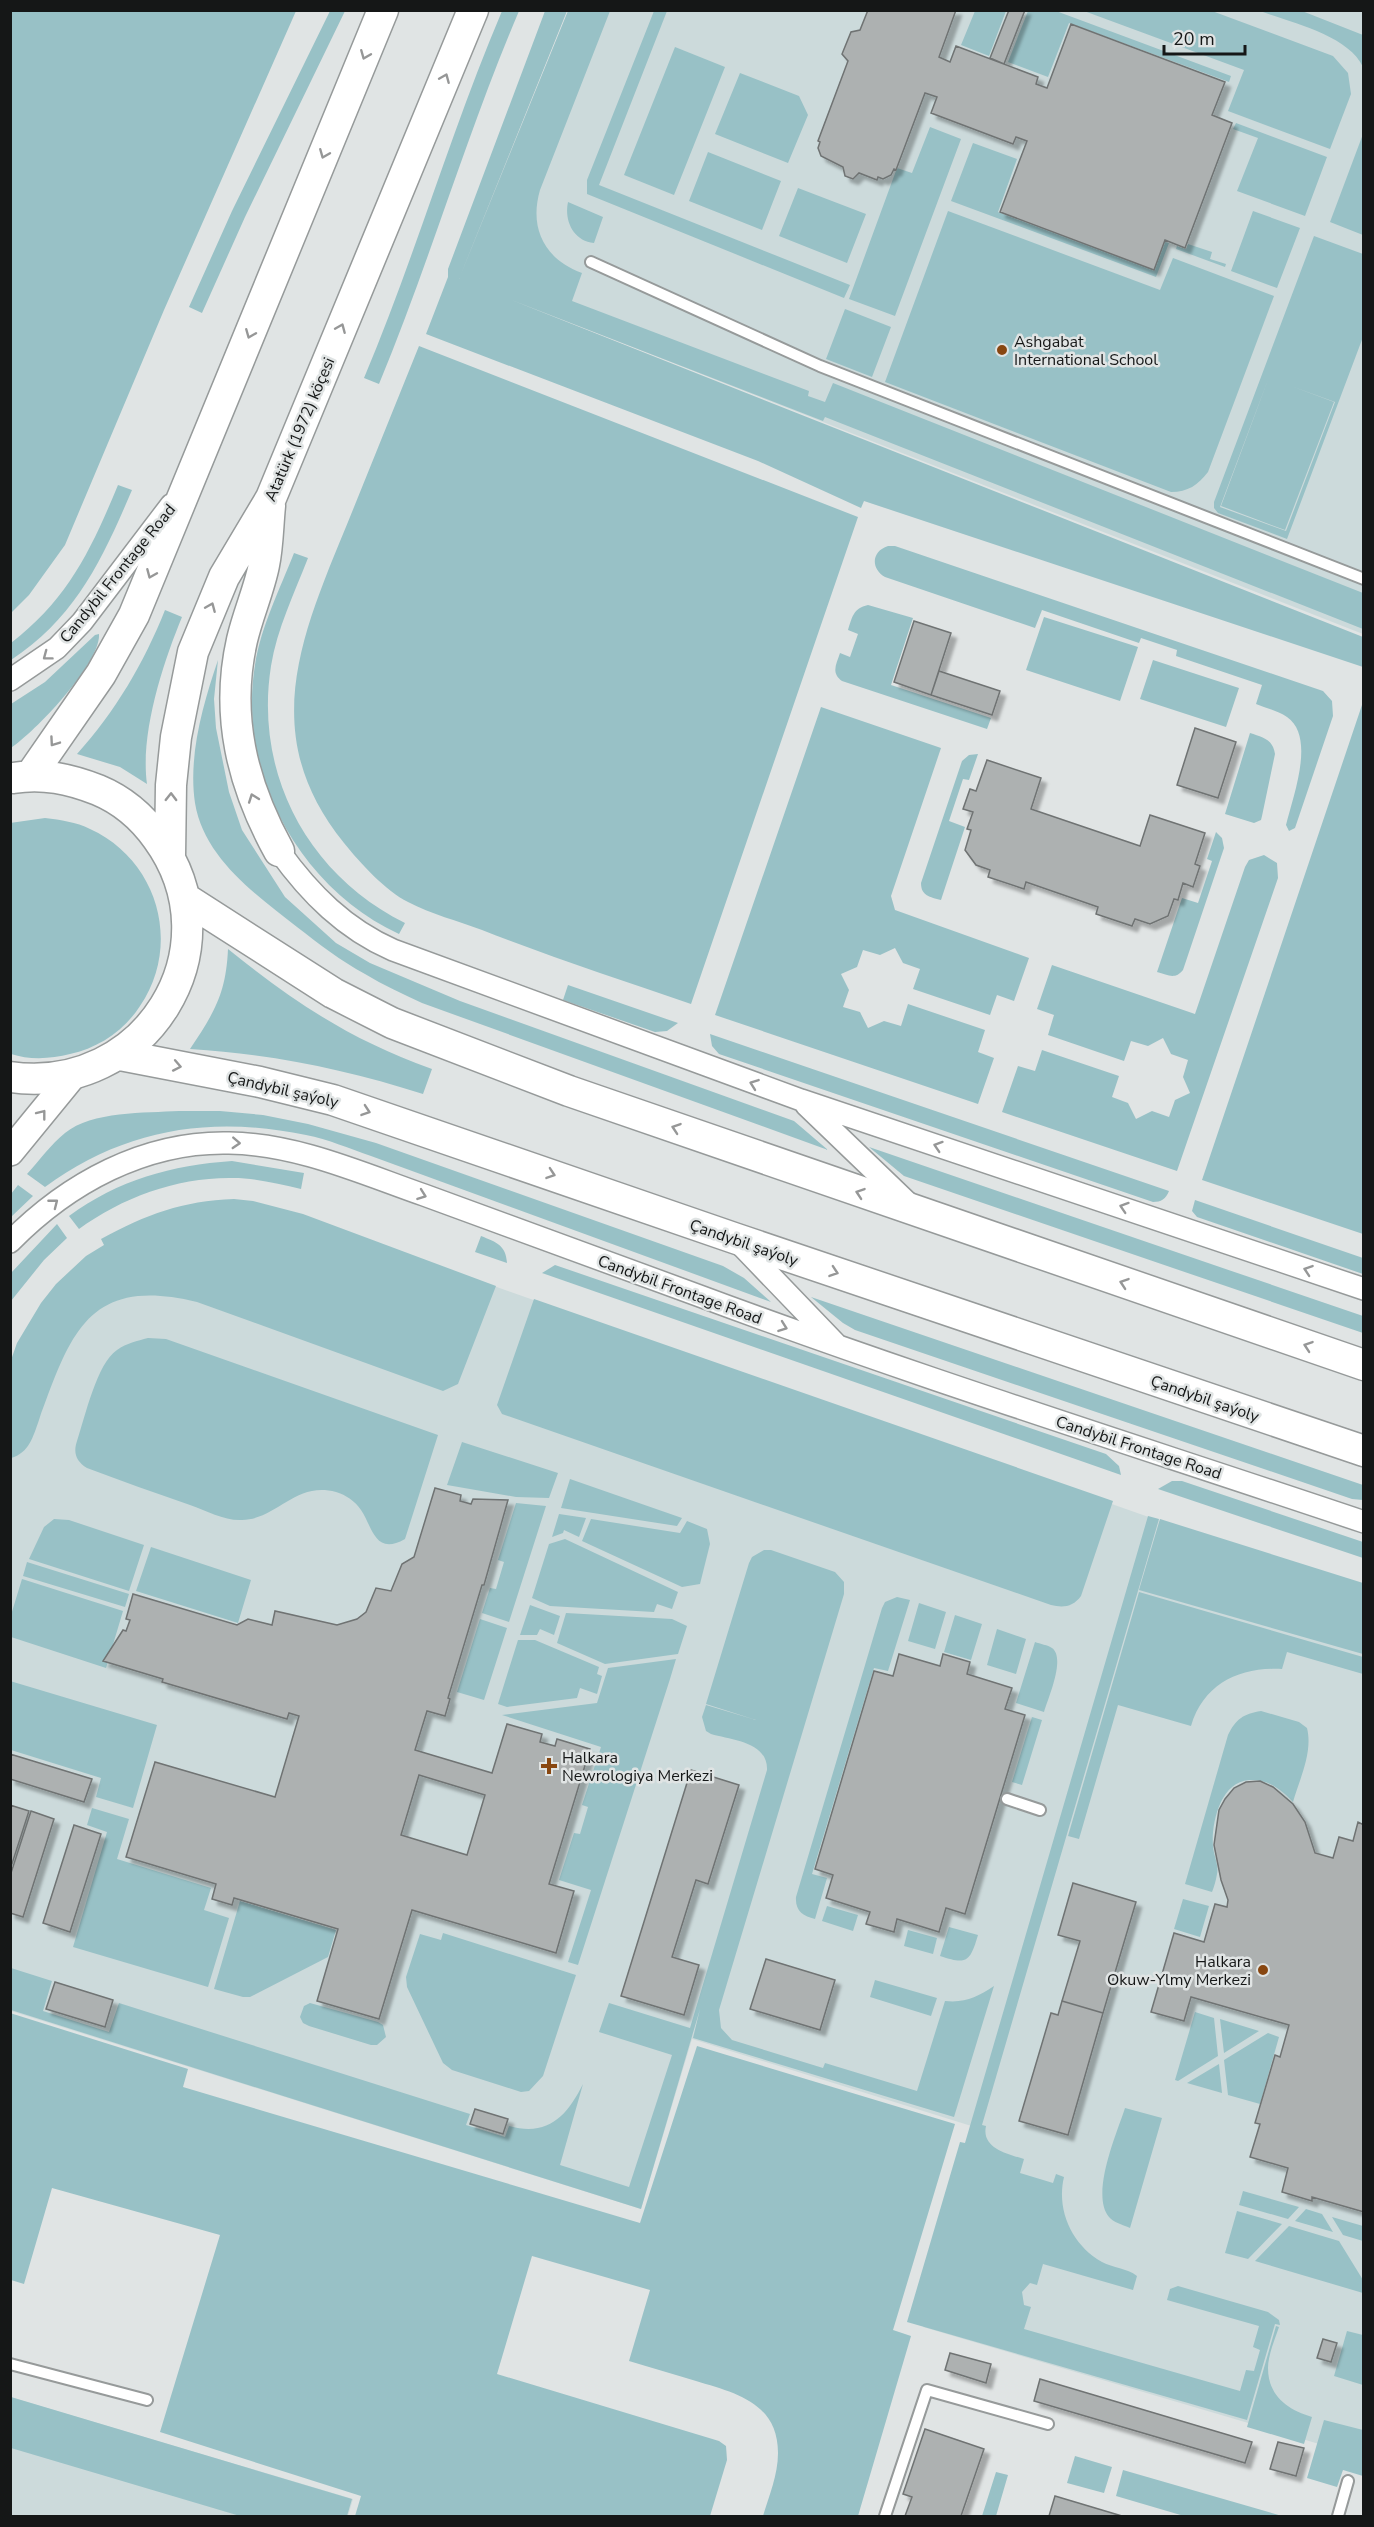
<svg xmlns="http://www.w3.org/2000/svg" width="1374" height="2527" font-family="'Nunito Sans',sans-serif">
<style>
.built{fill:#ccdadb}
.green{fill:#98c1c6;fill-rule:evenodd}
.building{fill:#adb1b1;stroke:#6f7373;stroke-width:1.5;fill-rule:evenodd;filter:url(#shadow)}
.lines{fill:none;stroke-linecap:round;stroke-linejoin:round}
.service-casing{stroke:#969a9a;stroke-width:14}
.minor-casing{stroke:#969a9a;stroke-width:24}
.tertiary-casing{stroke:#969a9a;stroke-width:30}
.secondary-casing{stroke:#969a9a;stroke-width:33}
.service{stroke:#fff;stroke-width:10}
.minor{stroke:#fff;stroke-width:21}
.tertiary{stroke:#fff;stroke-width:27}
.secondary{stroke:#fff;stroke-width:30}
.oneway{stroke:#969797}
.poi-dot{fill:#884711;stroke:#e0e4e4;stroke-width:2}
.labels{text-anchor:middle;stroke-width:5;stroke-linejoin:round;paint-order:stroke}
.poi-label{font-size:16px;fill:#151717;stroke:#e0e4e4;text-anchor:start}
.street-label{font-size:16px;fill:#151717;stroke:#e0e4e4}
</style>
<defs>
<filter id="shadow"><feDropShadow dx="5.5" dy="5.5" stdDeviation="1.5" flood-color="#0004"/></filter>
</defs>
<rect width="100%" height="100%" fill="#e0e4e4"/>
<path class="built" d="M568 11H1363V634L459 279Z
M57 1285 494 1286 1160 1521 1363 1590V2457L923 2327 981 2129 692 2039 641 2209 11 2011 10 1367Z
M10 2397 353 2499 348 2516H11Z"/>
<path class="green" d="M11 10 296 11 164 310 65 545 29 595 11 613Z
M330 11H345L245 217 202 313 189 307 232 211Z
M502 11H519C467 133 430 261 379 384L364 378C415 257 451 131 502 11Z
M545 11H567L459 279 568 11H610L540 190C529 228 544 259 582 273L572 301 809 391 808 396 825 402 833 383 1363 593V629L825 417 823 421 509 299 1363 637V667L864 501 861 508 758 461 426 334 448 277V269Z
M654 11H667L599 185 850 285 844 298 587 194V180Z
M975 11H1006L989 56 961 45Z
M1028 11H1056L1231 76 1229 82 1069 23 1048 77 1008 62Z
M1084 11H1212L1333 56 1348 73 1351 94 1330 149 1228 111 1244 70Z
M1260 11H1302L1363 35V67C1348 35 1292 23 1260 11Z
M675 47 725 67 674 195 624 175Z
M740 73 799 96 808 115 788 163 715 134Z
M1236 123 1327 157 1305 216 1237 191 1258 138 1233 129Z
M930 127 961 139 895 316 849 299 897 168 912 173Z
M1363 134V235L1330 222Z
M973 143 1017 159 998 212 1154 270 1165 242 1169 243 1156 277 951 201Z
M708 152 781 181 762 230 689 201Z
M798 188 866 214 847 263 779 236Z
M568 202 603 217 594 243C573 241 564 220 568 202Z
M948 211 1160 290 1173 258 1274 296 1208 472C1198 485 1188 492 1171 492L885 382Z
M1253 211 1300 228 1277 288 1231 271Z
M1314 236 1363 254V337L1287 539 1218 513 1214 508V502ZM1269 377 1221 506 1285 530 1334 402 1291 386 1335 402 1286 531 1220 507Z
M1188 244 1212 252 1210 259 1226 264 1225 267 1176 249 1177 246 1186 249Z
M845 309 891 327 872 377 826 359Z
M419 346 858 517 691 1004C621 980 551 957 482 930 458 921 431 914 408 902 386 891 360 863 344 843 255 733 303 632 350 517 373 460 396 403 419 346Z
M118 485 132 490C102 560 76 617 11 660V643C68 599 91 550 118 485Z
M888 546H895L1323 691 1332 701 1333 716 1295 828 1289 831 1286 825C1293 796 1316 737 1287 717 1278 711 1266 708 1256 704L1262 685 1176 656 1177 650 1141 638 1139 643 1042 610 1035 628 885 577C870 568 872 551 888 546Z
M294 553 308 558C294 594 277 629 271 666 254 774 308 875 405 923L399 934C300 888 237 774 255 665 261 626 280 589 294 553Z
M868 605 913 618 891 685 991 718 987 729 842 681C831 673 836 665 840 653L850 657 858 634 848 630C852 618 853 608 868 605Z
M165 610 182 617C163 663 140 733 147 784L120 767 77 754C115 712 144 663 165 610Z
M1044 617 1138 647 1120 701 1026 670Z
M99 634C101 663 35 732 11 748V704L45 682 95 635Z
M218 660 214 699 216 728 229 792 242 830 285 897 336 943 370 963 460 1001 794 1121 828 1150 422 1003C403 994 383 985 365 974 341 961 319 944 297 927 256 895 204 858 195 803 188 756 203 704 218 660Z
M1153 660 1239 688 1226 727 1140 699Z
M1363 702V1234L1202 1180Z
M821 707 941 748 891 896 895 910 1029 958 1014 1001 997 995 990 1015 913 989 920 969 903 963 895 948 880 955 863 950 857 967 841 974 849 990 843 1007 860 1012 868 1028 884 1021 901 1026 908 1004 985 1030 978 1052 994 1058 978 1104 715 1015Z
M1250 733C1262 737 1273 739 1275 754L1262 816 1261 820 1254 823 1225 814Z
M978 754 969 780 963 779 949 821 965 827 941 900C930 897 921 896 921 883L962 761 969 755Z
M45 818C61 820 76 822 90 829 158 860 182 944 140 1006 124 1031 98 1048 70 1054 51 1059 29 1060 11 1054L10 823Z
M1216 832 1222 838 1224 848 1183 970C1175 980 1168 975 1157 972L1182 898 1198 903 1212 861 1207 859Z
M1264 855 1277 863 1278 878 1177 1171 1002 1112 1018 1066 1035 1071 1042 1050 1119 1076 1112 1097 1128 1103 1136 1119 1152 1111 1169 1117 1175 1100 1190 1093 1183 1077 1188 1060 1171 1054 1163 1038 1148 1046 1131 1041 1124 1061 1048 1035 1054 1015 1037 1009 1052 965 1195 1014 1245 867 1249 860Z
M228 949C295 1003 351 1040 432 1069L423 1094C345 1069 272 1054 190 1049 214 1013 226 994 228 949Z
M568 985 678 1023 667 1031 655 1032 563 1000Z
M710 1034 1169 1191C1166 1199 1161 1202 1153 1202L719 1054 712 1046Z
M179 1111H220L263 1115 308 1124 376 1143 723 1266 744 1278 771 1302 371 1156C350 1149 328 1139 306 1135 210 1115 124 1129 45 1187L27 1174C39 1161 51 1144 65 1133 92 1111 145 1113 179 1111Z
M869 1147 1363 1316V1333L904 1176Z
M232 1161 304 1173 301 1189C279 1184 256 1178 233 1178 178 1177 123 1197 79 1229L69 1216C118 1180 172 1165 232 1161Z
M18 1185 33 1196 11 1217V1194Z
M234 1199 253 1201 303 1214 496 1286 458 1384 443 1391 197 1302C89 1276 71 1332 39 1420 33 1437 29 1453 11 1458V1360L17 1343 41 1303 56 1284 86 1256 104 1245 101 1239C147 1214 182 1201 234 1199Z
M1195 1200 1363 1258V1274L1197 1217 1192 1211Z
M57 1224 67 1238 44 1260 11 1301V1273Z
M481 1236C496 1242 506 1245 507 1263L475 1252Z
M555 1265 1106 1454 1119 1466 1121 1475 542 1273Z
M811 1297 1363 1485V1500L1352 1499 855 1330 843 1323Z
M534 1299 1113 1501 1081 1596C1073 1607 1063 1608 1051 1605L502 1414 497 1405Z
M148 1338 166 1339 438 1435 405 1539C375 1556 373 1528 361 1510 355 1501 346 1495 336 1492 295 1481 278 1519 242 1520 225 1521 207 1511 190 1505 156 1493 121 1481 87 1468 76 1461 73 1453 77 1441 85 1417 97 1363 117 1350 127 1343 137 1341 148 1338Z
M462 1442 558 1473 549 1498 516 1497 447 1485Z
M570 1479 682 1518 677 1526 561 1508Z
M1172 1481H1182L1363 1542V1558L1158 1489Z
M516 1503 546 1506 509 1622 482 1613 490 1588 496 1589 504 1562 498 1560Z
M559 1514 586 1518 579 1537 564 1530 563 1533 552 1537Z
M1148 1516 1159 1519 982 2125 986 2126C981 2148 1008 2154 1024 2159L1020 2173 1053 2183 1056 2174 1064 2177C1056 2210 1072 2245 1102 2262 1113 2268 1127 2268 1137 2276L1133 2290 1043 2264 1037 2285 1030 2283 1022 2292 1024 2305 1031 2307 1024 2329 1240 2391 1246 2370 1254 2371 1260 2350 1253 2347 1259 2326 1167 2300 1170 2289 1178 2286 1268 2312 1279 2320 1280 2325 1275 2324 1247 2420 907 2322 960 2142 965 2143Z
M54 1519 69 1520 144 1545 129 1591 29 1559 44 1527Z
M591 1519 680 1533 687 1521 707 1529 710 1544 700 1584 682 1587 582 1541Z
M1160 1519 1363 1583V1654L1139 1590Z
M565 1539 678 1592 672 1609 657 1604 654 1612 550 1606 532 1598 549 1544Z
M151 1547 251 1580 238 1623 136 1591Z
M764 1550H771L835 1572 844 1582V1594L719 2010 721 2028 732 2040 823 2068 825 2063 917 2091 945 2001C966 2003 977 1997 994 1986L954 2117 693 2038 700 2009 641 2209 11 2010V1968L52 1981 43 2011 109 2032 119 2003 470 2114 466 2125 505 2137 509 2126C548 2137 567 2116 583 2084L560 2165 629 2187 672 2055 599 2032 609 2003 690 2028 767 1770C768 1742 732 1740 711 1734L706 1731 702 1717 706 1705 756 1720 706 1704 749 1563 752 1557Z
M27 1562 129 1594 125 1607 23 1576Z
M22 1579 123 1611 106 1668 11 1637V1615Z
M1139 1592 1363 1657V1674L1287 1652 1282 1669C1240 1667 1204 1683 1191 1726L1118 1705 1079 1839 1068 1836Z
M897 1597 910 1600 888 1671 874 1668 812 1874 827 1878 815 1919C803 1916 795 1911 796 1897L882 1608 885 1602Z
M919 1603 946 1612 935 1649 908 1641Z
M530 1605 560 1616 554 1635 540 1629 537 1635H520Z
M566 1613 672 1619 687 1626 678 1654 605 1664 557 1643Z
M955 1615 982 1624 971 1660 944 1652Z
M480 1619 507 1628 484 1700 457 1692Z
M997 1629 1026 1639 1016 1674 987 1665Z
M518 1640H535L599 1667 597 1674 602 1676 597 1694 580 1688 577 1698 507 1707 498 1704Z
M1035 1642C1040 1644 1048 1645 1052 1648 1066 1658 1048 1698 1044 1712L1016 1703Z
M676 1659 670 1679 578 1965 568 1962 591 1890 559 1880 574 1833 580 1834 588 1807 582 1805 601 1747 502 1715 597 1703 608 1668Z
M10 1681 157 1725 133 1808 96 1797 101 1778 11 1750Z
M1261 1711 1299 1722 1307 1728C1313 1752 1300 1778 1293 1802 1281 1789 1268 1779 1249 1780 1220 1782 1211 1824 1213 1847 1214 1856 1219 1866 1217 1874 1216 1880 1214 1887 1212 1892L1185 1884 1228 1735C1236 1719 1243 1714 1261 1711Z
M1032 1717 1042 1720 1022 1785 1012 1782Z
M92 1808 129 1819 117 1859 211 1888 204 1910 229 1918 208 1987 73 1947 107 1832 87 1825Z
M1183 1899 1209 1906 1200 1937 1174 1929Z
M240 1901 336 1930 328 1957 250 1997H243L214 1989Z
M827 1906 858 1915 853 1931 822 1921Z
M949 1927 978 1935C970 1962 967 1965 940 1956Z
M908 1930 937 1938 933 1954 904 1946Z
M443 1933 576 1975 543 2076 529 2091 521 2092 452 2070 443 2063 407 1987 406 1977 420 1934 441 1940Z
M875 1980 937 1998 931 2016 870 1997Z
M310 2003 378 2022 383 2025 386 2037 377 2045H371L309 2026 303 2023 300 2017 304 2006Z
M1195 2012 1214 2018 1218 2056 1178 2081 1175 2080Z
M10 2013 188 2069 183 2087 640 2223 697 2046 955 2124 893 2330 911 2336 858 2516H763C769 2496 778 2475 778 2453 778 2403 736 2393 696 2381 674 2374 651 2368 629 2361L650 2290 532 2256 497 2374 719 2441 726 2446 727 2460 710 2516H355L361 2496 160 2432 220 2235 52 2188 24 2284 11 2280Z
M1220 2019 1259 2031 1224 2053Z
M1268 2033 1279 2037 1260 2104 1228 2095 1224 2060Z
M1219 2064 1222 2093 1187 2083Z
M1125 2108 1162 2118 1130 2228C1123 2225 1113 2222 1109 2217 1090 2194 1117 2133 1125 2108Z
M1243 2191 1299 2207 1288 2219 1239 2205Z
M1306 2209 1322 2214 1333 2232 1295 2221Z
M1237 2211 1282 2224 1248 2259 1225 2253Z
M1332 2217 1363 2226V2241L1343 2235Z
M1289 2226 1339 2241 1363 2280V2293L1255 2261Z
M1276 2326 1279 2327C1275 2339 1268 2355 1268 2368 1268 2396 1288 2410 1312 2417L1304 2444 1247 2427Z
M1347 2331 1363 2335V2385L1334 2376Z
M11 2397 352 2499 347 2516H240L11 2448Z
M1324 2420 1363 2430V2476L1343 2470 1337 2487 1307 2478Z
M1075 2456 1112 2467 1104 2493 1067 2483Z
M1123 2470 1282 2516H1184L1116 2496Z
M996 2472 1008 2475 996 2516H982Z"/>
<path class="building" d="M868 10H956L939 57 950 62 956 46 1038 77 1036 84 1047 88 1071 24 1225 82 1212 115 1232 123 1185 248 1165 240 1154 270 1000 212 1027 141 1016 137 1013 144 931 113 937 97 925 93 896 170 894 169 891 175 883 179 878 177 877 180 859 173 853 179 845 176 843 167 821 156 818 148 820 142 818 141 848 61 842 54 851 32 860 30Z
M1009 10H1025L1004 64 990 58Z
M914 621 951 633 931 695 894 682Z
M939 671 1000 691 992 715 931 695Z
M1195 728 1236 742 1218 798 1177 785Z
M987 760 1041 778 1031 809 1140 846 1150 815 1205 833 1195 864 1200 866 1193 887 1183 883 1178 900 1174 899 1168 916 1150 924 1135 919 1132 926 1096 914 1098 907 1026 882 1024 889 988 877 990 870 976 865 965 850 971 830 967 829 973 812 963 809 970 789 976 791Z
M435 1488 461 1495 460 1501 471 1504 473 1499 508 1500 484 1585H482L448 1698 450 1699 445 1716 427 1711 415 1750 492 1773 507 1724 542 1734 540 1742 555 1746 557 1739 590 1749 549 1884 574 1891 556 1953 412 1910 379 2019 317 2001 338 1929 234 1898 232 1905 212 1899 216 1884 126 1857 155 1762 275 1797 299 1716 289 1713 287 1719 162 1682 163 1679 103 1661 123 1630 126 1631 130 1620 126 1619 133 1594 237 1625 248 1619 272 1625 275 1611 337 1625 357 1619 366 1612 376 1588 391 1591 402 1564 414 1557ZM419 1775 485 1795 467 1855 401 1835Z
M899 1654 940 1666 943 1654 970 1662 967 1674 1012 1688 1005 1709 1025 1715 965 1914 946 1908 939 1932 897 1919 894 1932 866 1924 870 1912 826 1898 833 1875 815 1869 874 1671 893 1676Z
M10 1754 92 1779 84 1802 10 1779Z
M691 1770 739 1785 708 1884 696 1880 672 1957 699 1965 684 2015 621 1996Z
M1260 1781 1273 1787 1293 1804 1305 1822 1315 1853 1333 1858 1339 1837 1353 1841 1358 1822 1364 1825V2212L1312 2197V2201L1282 2192 1288 2168 1250 2157 1260 2124 1255 2123 1275 2055 1280 2057 1289 2025 1191 1997 1184 2021 1151 2012 1174 1933 1204 1942 1215 1904 1227 1907 1228 1900 1221 1880 1214 1845 1219 1810 1225 1799 1234 1788 1246 1782Z
M10 1805 29 1811 10 1870Z
M31 1811 54 1819 23 1917 10 1913V1876Z
M74 1825 101 1834 70 1932 43 1923Z
M1073 1883 1136 1902 1103 2013 1062 2001 1080 1941 1058 1935Z
M766 1959 835 1980 820 2030 750 2009Z
M55 1982 113 2000 105 2027 46 2009Z
M1062 2001 1103 2013 1068 2135 1019 2121 1051 2013 1058 2015Z
M475 2109 508 2119 503 2134 470 2124Z
M1323 2339 1337 2343 1331 2362 1317 2358Z
M950 2353 991 2364 986 2383 945 2370Z
M1040 2379 1252 2442 1245 2463 1034 2401Z
M925 2429 984 2449 961 2516H905L912 2497 903 2494Z
M1278 2442 1304 2448 1296 2476 1270 2469Z
M1055 2496 1122 2516H1049Z"/>
<g class="lines">
<defs>
<path id="service" d="M591 262 820 366 1364 579
M1007 1799 1040 1810
M10 2364 147 2400
M885 2516 927 2390 1048 2424
M1338 2516 1348 2481"/>
<path id="minor" d="M10 680 57 648 82 622 171 505
M279 851C310 894 345 929 393 950L801 1100 1364 1289
M806 1105 909 1204
M737 1241 836 1344
M10 1242C68 1183 145 1141 229 1143 297 1144 361 1173 424 1195 515 1228 606 1261 697 1295 917 1377 1141 1447 1364 1522"/>
<path id="tertiary" d="M10 1152 73 1075"/>
<path id="secondary" d="M270 506C268 525 268 546 264 565 259 590 248 614 242 640 225 715 242 784 279 851
M31 775 101 674 134 615 383 10
M170 856 171 785 176 737 193 652 224 577 271 498 473 10
M186 899 333 993 392 1023 569 1091 1364 1365
M120 1055 260 1082 333 1100 734 1238 1364 1451
M10 1077C145 1096 238 949 157 838 142 817 122 800 98 790 70 779 43 773 13 778"/>
</defs>
<use href="#service" class="service-casing"/>
<use href="#minor" class="minor-casing"/>
<use href="#tertiary" class="tertiary-casing"/>
<use href="#secondary" class="secondary-casing"/>
<use href="#service" class="service"/>
<use href="#minor" class="minor"/>
<use href="#tertiary" class="tertiary"/>
<use href="#secondary" class="secondary"/>
</g>
<defs><path id="oneway-chevron" d="M-2-3.5L2.5 0L-2 3.5" fill="none" stroke-width="1.6" stroke-linecap="round" stroke-linejoin="round" transform="scale(1.5)"/></defs>
<g class="oneway">
<use href="#oneway-chevron" transform="translate(365 55) rotate(112)"/>
<use href="#oneway-chevron" transform="translate(445 78) rotate(-67)"/>
<use href="#oneway-chevron" transform="translate(324 154) rotate(112)"/>
<use href="#oneway-chevron" transform="translate(341 328) rotate(-67)"/>
<use href="#oneway-chevron" transform="translate(250 334) rotate(112)"/>
<use href="#oneway-chevron" transform="translate(151 574) rotate(113)"/>
<use href="#oneway-chevron" transform="translate(211 607) rotate(-67)"/>
<use href="#oneway-chevron" transform="translate(47 656) rotate(143)"/>
<use href="#oneway-chevron" transform="translate(54 742) rotate(125)"/>
<use href="#oneway-chevron" transform="translate(171 797) rotate(-89)"/>
<use href="#oneway-chevron" transform="translate(253 798) rotate(-110)"/>
<use href="#oneway-chevron" transform="translate(177 1066) rotate(11)"/>
<use href="#oneway-chevron" transform="translate(754 1084) rotate(-160)"/>
<use href="#oneway-chevron" transform="translate(366 1111) rotate(19)"/>
<use href="#oneway-chevron" transform="translate(42 1114) rotate(-52)"/>
<use href="#oneway-chevron" transform="translate(676 1128) rotate(-161)"/>
<use href="#oneway-chevron" transform="translate(236 1143) rotate(3)"/>
<use href="#oneway-chevron" transform="translate(938 1146) rotate(-162)"/>
<use href="#oneway-chevron" transform="translate(551 1174) rotate(19)"/>
<use href="#oneway-chevron" transform="translate(860 1193) rotate(-161)"/>
<use href="#oneway-chevron" transform="translate(422 1195) rotate(20)"/>
<use href="#oneway-chevron" transform="translate(54 1203) rotate(-38)"/>
<use href="#oneway-chevron" transform="translate(1124 1207) rotate(-162)"/>
<use href="#oneway-chevron" transform="translate(1308 1270) rotate(-161)"/>
<use href="#oneway-chevron" transform="translate(834 1272) rotate(19)"/>
<use href="#oneway-chevron" transform="translate(1124 1283) rotate(-161)"/>
<use href="#oneway-chevron" transform="translate(783 1327) rotate(20)"/>
<use href="#oneway-chevron" transform="translate(1308 1346) rotate(-161)"/>
</g>
<g class="poi-dot">
<circle cx="1002" cy="350" r="6"/>
<path d="M546 1757h6v6h6v6h-6v6h-6v-6h-6v-6h6z"/>
<circle cx="1263" cy="1970" r="6"/>
</g>
<g class="labels">
<g class="poi-label">
<text x="1014" y="347">Ashgabat<tspan x="1014" dy="18">International School</tspan></text>
<text x="562" y="1763">Halkara<tspan x="562" dy="18">Newrologiya Merkezi</tspan></text>
<text x="1251" y="1967" text-anchor="end">Halkara<tspan x="1251" dy="18">Okuw-Ylmy Merkezi</tspan></text>
</g>
<g class="street-label">
<text transform="translate(299 429) rotate(-67)" y="6">Atatürk (1972) köçesi</text>
<text transform="translate(117 573) rotate(-51)" y="6">Candybil Frontage Road</text>
<text transform="translate(283 1089) rotate(13)" y="6">Çandybil şaýoly</text>
<text transform="translate(744 1242) rotate(19)" y="6">Çandybil şaýoly</text>
<text transform="translate(680 1289) rotate(20)" y="6">Candybil Frontage Road</text>
<text transform="translate(1205 1398) rotate(19)" y="6">Çandybil şaýoly</text>
<text transform="translate(1139 1447) rotate(18)" y="6">Candybil Frontage Road</text>
</g>
</g>
<rect width="1374" height="2527" fill="none" stroke="#151717" stroke-width="24"/>
<path d="M1164 45v9h81v-9" fill="none" stroke="#151717" stroke-width="3"/>
<text x="1173" y="45" font-size="18" fill="#151717" stroke="#e0e4e4" stroke-width="4.5" paint-order="stroke">20 m</text>
</svg>
